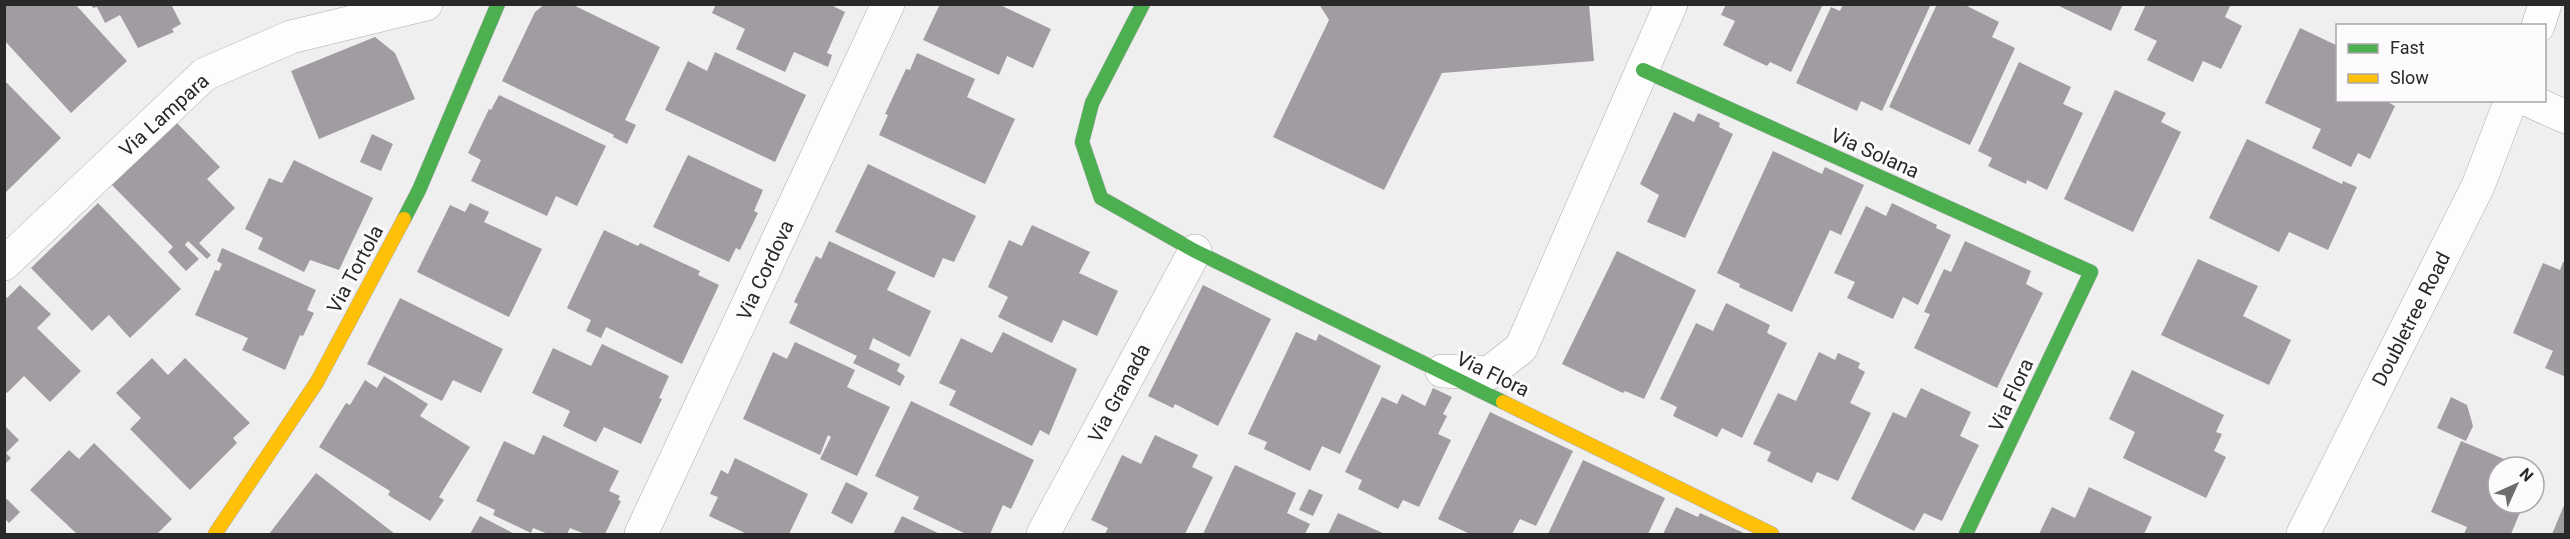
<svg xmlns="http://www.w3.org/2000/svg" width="2570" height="539" font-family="Roboto,sans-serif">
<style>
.building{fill:#a19ca1}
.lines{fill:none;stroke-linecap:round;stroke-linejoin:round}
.street-casing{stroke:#acabac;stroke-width:34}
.fast-casing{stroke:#acabac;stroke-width:15}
.slow-casing{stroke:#acabac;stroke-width:15}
.street{stroke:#fdfdfd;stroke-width:33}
.fast{stroke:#4caf50;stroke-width:14}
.slow{stroke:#ffc107;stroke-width:14}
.labels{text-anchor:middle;stroke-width:6;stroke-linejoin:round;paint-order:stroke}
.street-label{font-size:20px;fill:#2a292a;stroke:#fefbfe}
</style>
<rect width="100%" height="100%" fill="#f0eff0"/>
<path class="building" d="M8 4H75L127 61 71 113 4 40V8Z
M91 4H171L181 24 172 29 174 32 138 48 120 15 105 23 97 7 93 8Z
M545 4H571L660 47 625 120 636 125 627 144 613 137 614 135 502 81 535 12Z
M716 4H829L845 12 827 53 832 55 828 67 794 52 785 72 736 49 745 29 712 13Z
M940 4H998L1051 29 1033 68 1007 56 999 75 923 40Z
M1319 4H1589L1594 61 1442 73 1384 190 1273 137 1329 20Z
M1726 4H1823L1791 72 1770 62 1767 66 1723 45 1735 21 1721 15Z
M1843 4H1931L1882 111 1861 101 1857 111 1796 83 1831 7 1840 11Z
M1937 4H1963L1999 22 1992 37 2015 48 1970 145 1889 107Z
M2055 4H2123L2111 31Z
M2146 4H2231L2225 17 2242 26 2221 69 2203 61 2193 82 2147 60 2157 41 2134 30Z
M2300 28 2338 46V100H2384L2395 106 2370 159 2358 153 2351 167 2312 148 2321 129 2265 103Z
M375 37 395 53 415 99 319 139 291 71Z
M715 52 806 95 775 162 665 110 688 61 707 71Z
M917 53 975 79 967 97 1015 119 985 184 879 135 888 115 885 114 906 69 910 70Z
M2019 62 2071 87 2063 104 2083 113 2047 190 2027 180 2026 184 1988 166 1992 158 1978 151Z
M4 80 61 138 4 194Z
M2115 90 2166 113 2161 122 2181 132 2133 232 2064 199Z
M499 95 606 146 577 206 556 196 547 216 471 181 481 160 468 153 489 109 491 110Z
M1674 112 1694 122 1698 113 1720 123 1719 127 1733 134 1685 238 1647 222 1659 195 1640 184Z
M176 122 220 167 207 179 235 208 199 243 211 255 207 259 188 241 185 245 199 259 186 271 168 252 173 247 111 184Z
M372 134 393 144 381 171 360 162Z
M2247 139 2342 184 2343 181 2357 187 2328 250 2289 232 2279 252 2209 218Z
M1773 151 1822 174 1825 167 1864 185 1841 235 1830 230 1792 312 1739 287 1740 284 1717 273Z
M688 155 763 190 754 211 758 213 740 250 736 248 729 262 653 227Z
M294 160 373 198 339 270 310 260 304 272 258 249 263 238 245 229 269 178 282 183Z
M868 164 976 216 954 262 943 258 934 278 835 232Z
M98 203 181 289 130 338 109 315 92 331 31 268Z
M470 203 489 212 484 222 542 249 509 317 417 272 450 205 465 212Z
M1892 203 1937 225 1936 228 1951 235 1918 305 1903 297 1893 319 1847 298 1855 282 1834 273 1866 206 1886 216Z
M1032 225 1090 252 1079 273 1118 291 1097 336 1063 320 1052 343 998 317 1008 297 988 287 1009 240 1022 246Z
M604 230 638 246 640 243 700 271 698 275 719 285 682 364 606 327 601 338 586 331 591 320 567 308Z
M829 241 896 272 887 290 931 311 910 357 873 338 869 349 900 364 897 371 905 376 900 386 853 363 857 356 789 323 798 304 794 302 816 256 821 259Z
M1965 241 2031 271 2026 284 2043 293 1997 388 1914 348 1930 314 1924 312 1944 269 1951 272Z
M222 248 316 290 307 310 314 313 303 336 300 335 285 370 242 350 248 338 195 315 215 270 219 271 222 264 217 261Z
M1617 251 1696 290 1644 399 1625 391 1623 393 1562 364Z
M2198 259 2258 286 2243 316 2291 340 2269 385 2161 335Z
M2563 262 2566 263V377L2545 368 2553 351 2513 333 2543 263 2560 270Z
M20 285 51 314 37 328 81 371 50 402 24 376 7 393 4 391V295L7 298Z
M1203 285 1271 319 1218 426 1175 404 1173 408 1148 396Z
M400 298 503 349 481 393 453 380 442 401 367 364Z
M1726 303 1770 325 1767 333 1787 343 1742 438 1722 428 1717 437 1673 416 1677 407 1660 399 1696 323 1713 331Z
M1003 332 1077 369 1049 435 1040 430 1032 446 949 405 956 391 939 383 961 338 992 353Z
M1296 332 1316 341 1319 334 1381 366 1340 454 1322 446 1310 471 1264 449 1267 442 1248 434Z
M795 342 855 370 847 387 890 407 857 476 820 459 831 437 828 435 820 455 743 419 773 352 787 359Z
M602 344 669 376 659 398 662 399 641 444 604 427 596 442 563 426 570 411 532 393 553 348 591 366Z
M1819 352 1835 360 1838 353 1860 363 1858 368 1865 372 1850 403 1871 413 1838 481 1817 472 1812 483 1767 461 1771 452 1753 444 1778 393 1796 401Z
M152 358 168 375 185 358 250 423 233 438 237 443 190 490 130 429 141 418 116 393Z
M2132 370 2224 415 2216 432 2222 434 2214 451 2226 457 2206 498 2123 458 2135 432 2109 419Z
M384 376 428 404 420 416 470 447 439 497 444 500 430 521 388 495 390 491 319 447 346 403 350 405 365 380 377 388Z
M1433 388 1452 397 1443 414 1447 416 1438 434 1451 440 1419 507 1403 500 1398 509 1358 489 1362 480 1345 472 1382 397 1397 404 1402 394 1425 406Z
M1921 388 1971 412 1960 436 1979 445 1942 521 1924 513 1914 531 1851 499 1893 412 1906 418Z
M2451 397 2467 405 2473 426 2466 441 2437 428Z
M911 401 1034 460 1011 509 1003 505 990 534H966L913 509 919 497 875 476Z
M1490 412 1573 451 1536 526 1520 519 1512 534H1470L1438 519Z
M4 425 19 440 6 453 11 458 4 465Z
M543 435 619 471 609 491 620 496 618 500 621 501 605 534H585L570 528 567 534H548L533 528 531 533 493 515 495 510 476 501 504 441 534 455Z
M1155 435 1198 455 1192 467 1213 477 1185 534H1105L1108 528 1091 520 1122 455 1141 464Z
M2461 441 2523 467H2498V503H2524L2511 534H2464L2467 527 2431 512Z
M94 443 172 519 157 534H77L30 490 69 450 79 459Z
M735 458 808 494 789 534H747L709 516 718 497 710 494 721 470 728 474Z
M1583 460 1665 498 1648 534H1548Z
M1235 465 1296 493 1287 513 1310 524 1305 534H1203Z
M316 473 395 534H269Z
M846 482 868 493 852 524 831 513Z
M2089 487 2152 517 2144 534H2039L2052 507 2075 518Z
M1309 489 1323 495 1313 516 1299 510Z
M7 499 20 512 9 523 4 518V501Z
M2565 503 2566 534H2552Z
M1676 507 1698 517 1700 513 1746 534H1663Z
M1338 513 1385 534H1328Z
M480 516 515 534H470Z
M902 516 940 534H893Z"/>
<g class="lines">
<defs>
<path id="street" d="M2538 26 2545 4
M2528 100 2566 117
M4 264 205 74 291 37 426 4
M1442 371 1489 373 1521 348 1671 4
M641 534 888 4
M1043 534 1195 251
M2303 534 2478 186 2511 100"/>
<path id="fast" d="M1143 4 1092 103 1082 142 1101 198 1195 251 1503 402
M1643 70 2091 272 1966 534
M404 219 419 190 498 4"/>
<path id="slow" d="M1503 402 1772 534
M215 534 317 382 404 219"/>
</defs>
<use href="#street" class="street-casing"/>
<use href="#fast" class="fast-casing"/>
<use href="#slow" class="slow-casing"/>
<use href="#street" class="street"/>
<use href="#fast" class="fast"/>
<use href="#slow" class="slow"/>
</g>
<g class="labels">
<g class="street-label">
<text transform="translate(164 115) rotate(-42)" y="7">Via Lampara</text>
<text transform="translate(1875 153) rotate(24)" y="7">Via Solana</text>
<text transform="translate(355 269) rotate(-62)" y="7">Via Tortola</text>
<text transform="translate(765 270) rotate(-65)" y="7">Via Cordova</text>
<text transform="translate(2411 319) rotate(-63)" y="7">Doubletree Road</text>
<text transform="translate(1493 374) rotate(26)" y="7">Via Flora</text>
<text transform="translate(1119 393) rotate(-62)" y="7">Via Granada</text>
<text transform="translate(2011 395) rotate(-65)" y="7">Via Flora</text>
</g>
</g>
<rect width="2570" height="539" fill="none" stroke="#2a292a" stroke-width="12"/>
<rect x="2336" y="24" width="210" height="78" fill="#fefbfe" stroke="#a9a7a9" stroke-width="1.5"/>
<rect x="2348" y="44" width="30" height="9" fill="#4caf50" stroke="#a9a7a9" stroke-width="1.5"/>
<text x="2390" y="54" font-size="18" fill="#2a292a">Fast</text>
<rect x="2348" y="74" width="30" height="9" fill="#ffc107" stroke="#a9a7a9" stroke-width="1.5"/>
<text x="2390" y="84" font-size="18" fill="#2a292a">Slow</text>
<g transform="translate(2516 485) rotate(45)"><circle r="28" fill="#fefbfe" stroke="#a9a7a9" stroke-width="1.5"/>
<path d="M0-4.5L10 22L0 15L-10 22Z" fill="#6f6e6f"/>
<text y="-9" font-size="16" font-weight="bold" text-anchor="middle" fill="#2a292a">N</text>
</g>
</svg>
